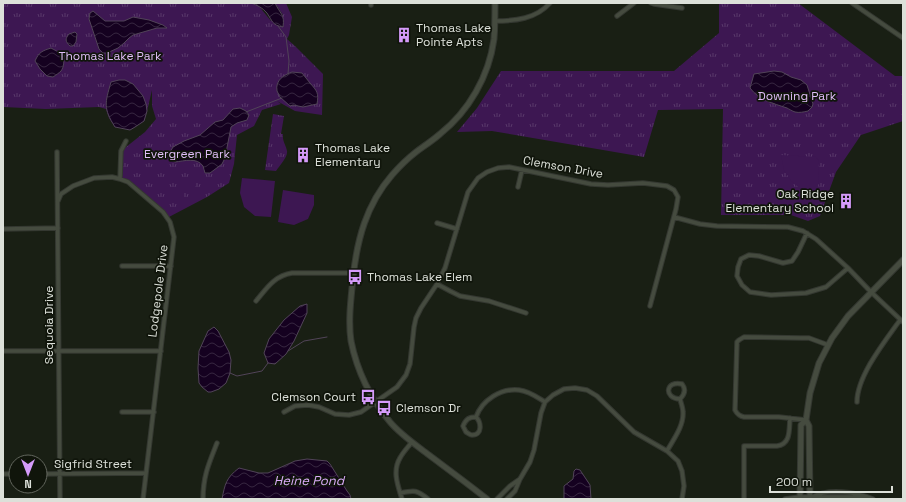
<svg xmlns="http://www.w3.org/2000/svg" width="906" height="502" font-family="'Space Grotesk',sans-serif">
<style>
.grass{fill:url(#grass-tufts)}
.pitch{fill:#3d1752}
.water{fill:url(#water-waves);stroke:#514458}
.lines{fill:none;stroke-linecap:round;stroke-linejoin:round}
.stream{stroke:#514458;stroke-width:1}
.street-casing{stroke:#343831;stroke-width:5.5}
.secondary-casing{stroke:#343831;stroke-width:7}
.street{stroke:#454b3f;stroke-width:3.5}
.secondary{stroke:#454b3f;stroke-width:5}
.labels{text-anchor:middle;stroke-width:3.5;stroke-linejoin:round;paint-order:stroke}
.poi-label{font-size:12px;fill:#dce0d9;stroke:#10150b;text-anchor:start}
.park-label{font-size:12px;fill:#e0bdf8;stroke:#10150b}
.street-label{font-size:12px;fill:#dce0d9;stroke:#10150b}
.water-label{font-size:13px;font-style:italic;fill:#dbacfa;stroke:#10150b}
</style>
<defs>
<pattern id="grass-tufts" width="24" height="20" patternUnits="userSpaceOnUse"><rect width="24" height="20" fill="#3d1752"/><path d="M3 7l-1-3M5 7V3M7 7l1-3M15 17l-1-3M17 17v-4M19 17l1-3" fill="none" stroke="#58386a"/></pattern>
<pattern id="water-waves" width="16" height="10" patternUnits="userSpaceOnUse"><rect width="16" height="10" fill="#150120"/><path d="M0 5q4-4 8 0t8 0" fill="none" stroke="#362640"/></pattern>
</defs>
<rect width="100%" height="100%" fill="#191f14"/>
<path class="grass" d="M3 3H253L258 5 271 21 283 15 275 3H286L292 17 289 35 287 39 296 47 323 74 322 115 295 111 277 101 281 104 262 110 254 126 237 135 234 164 229 183 207 197 167 218 128 183 120 179 121 151 145 132 156 119 152 106V90L147 111 144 121 115 127 109 118 106 109 99 107 46 109 3 107Z
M719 3H798L895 76H903V121L861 135 836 172 820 216 808 221 791 215H721L723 109 658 110 644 157 492 131 457 132 477 108 501 71H674L719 33Z
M273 114 284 116 281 134H283C282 141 286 145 287 151 288 157 280 165 276 171L265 170Z"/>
<path class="pitch" d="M781 155 816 157 819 161 818 195 802 190 791 181 784 170Z
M242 178 275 181 271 217 255 216 244 207 240 193Z
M186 179H195V193H186Z
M177 182H184V197H177Z
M283 190 314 195V205L308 219 294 225 278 222Z"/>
<path class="water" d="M251 3H275C280 14 285 14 283 27 272 25 273 22 267 13 263 8 257 5 251 3Z
M93 11 105 21H124L133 17 149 20 163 25 167 28H157L133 35 129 38 124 43 118 48 107 53H103L99 49 89 19 90 13Z
M75 32 77 34 76 42 73 46H70C65 41 65 39 69 34Z
M51 48C54 50 60 52 62 55 65 59 64 67 61 71 59 73 56 75 53 77L47 76 40 69 35 61C39 52 42 51 51 48Z
M774 71 782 72 791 77 801 80 807 85 813 104 812 107 808 111C804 112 799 113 795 112 792 111 789 109 787 108 772 103 759 100 750 88L754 74Z
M292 72 302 73C305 76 307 80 310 83 317 91 319 93 317 104L303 107 293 105 290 106C287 103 283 100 280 97 279 95 278 93 277 91 275 80 284 75 292 72Z
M119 80H125L133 84 143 96 146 104 147 111 144 121 135 127 130 130 115 127C103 108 105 103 111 82Z
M240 108 246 111 249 115 247 120 237 123 231 127 225 158 222 164 210 173H205C204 171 204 168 203 166 197 157 184 161 175 162L170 159 169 154 173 147 184 141 200 135 215 122 223 120 233 109Z
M307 304V313L294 341 286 354 275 364 268 363 264 353 269 339 284 320 300 306Z
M214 327 218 331 229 352 231 360 230 373 226 383 219 389 211 392H208L202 387 199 383 198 368 199 351 208 331Z
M307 459 327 461 330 464 347 491 350 495 351 499H222C225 484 226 478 239 468L259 473H268L295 461Z
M576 469 580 470 590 485 591 499H564V486L573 479 574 471Z"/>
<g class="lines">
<path class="stream" d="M278 26 286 37 289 61 288 74
M246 112 282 98
M288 351 304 341 327 337
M230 373 237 376 262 371 268 363"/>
<defs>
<path id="street" d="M651 3 654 4 682 8
M852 3 903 38
M371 5V3
M617 16 634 3
M495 21C515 21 536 19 550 3
M57 152 60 499
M120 179 121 151 126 141
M518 187 522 170
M58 201 61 194 73 186 94 178 112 177 120 179 128 182 163 212 170 222 174 237 143 499
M674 217 700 224 717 226 788 227 803 231 816 239 848 268 871 292 903 322
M437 223 457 229
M3 229 58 228
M807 233 798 252 792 261 783 263 759 256 749 255 741 259 738 267 737 276 742 285 750 292 771 295 806 293 826 287 848 268
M122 266H171
M437 284 450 291 460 296 489 301 526 313
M256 301C267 288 274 276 292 273H353
M3 351H161
M857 402C857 376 885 341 900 320
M122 412H154
M284 412 295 406 308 405 319 407 335 414 349 415 361 412 397 387 406 375 410 364 414 327 416 318 421 308 437 284 445 268 468 192 478 178 487 172 498 168 509 167 591 184 608 185 643 183 667 186 674 190 678 197 676 209 650 306
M476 417C481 422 483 435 472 435 470 435 468 433 466 432L463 426C466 419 469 417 476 417 482 400 501 388 519 390 529 391 537 397 545 402
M806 420 779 417H744C739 416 737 414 735 410L737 342 739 340 744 337 801 338H809L828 345
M667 451C673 440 684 426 683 412 683 408 681 403 680 399 685 394 686 389 682 384 666 380 663 398 680 399
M3 474H16
M40 474 146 473
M400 493C415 490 417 490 428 499
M812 497C829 488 855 492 873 499
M203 499C203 476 209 463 217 443
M402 499C398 486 392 471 400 458 403 452 408 447 412 442
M497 499 510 486 520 479
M507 499 515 491 520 479 530 462 534 450 541 413 545 402 553 395 564 389 575 388 587 390 597 396 634 432 667 451 678 461 682 471 684 486 682 499
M744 499V446H777C791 444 789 430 790 418
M785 499 800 497H863"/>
<path id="secondary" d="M806 420 809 426 810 499
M487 499C468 484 449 470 429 455 416 445 401 435 390 422 371 399 357 371 351 341 348 320 351 299 353 278 357 240 366 205 392 175 399 167 407 159 416 152 424 146 432 141 440 134 469 111 489 76 494 39 495 27 495 15 495 3
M800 499 801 425 806 420 810 393 819 363 832 338 848 316 903 260"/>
</defs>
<use href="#street" class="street-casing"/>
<use href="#secondary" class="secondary-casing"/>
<use href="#street" class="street"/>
<use href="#secondary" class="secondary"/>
</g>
<defs>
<symbol id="building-bare" viewBox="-9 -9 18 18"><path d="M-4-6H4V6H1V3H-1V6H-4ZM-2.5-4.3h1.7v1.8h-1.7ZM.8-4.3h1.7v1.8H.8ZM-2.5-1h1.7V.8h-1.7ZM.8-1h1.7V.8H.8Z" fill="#d59bfa" stroke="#10150b" stroke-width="2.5" paint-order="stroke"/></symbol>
<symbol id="bus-bare" viewBox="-9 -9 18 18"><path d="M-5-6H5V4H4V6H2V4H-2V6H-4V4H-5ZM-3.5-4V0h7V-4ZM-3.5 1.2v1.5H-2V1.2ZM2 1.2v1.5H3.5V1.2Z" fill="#d59bfa" stroke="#10150b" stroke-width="2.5" paint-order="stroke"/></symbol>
</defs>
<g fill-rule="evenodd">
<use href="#building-bare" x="393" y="24" width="22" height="22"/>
<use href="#building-bare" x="292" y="144" width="22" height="22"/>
<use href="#building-bare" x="835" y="190" width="22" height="22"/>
<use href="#bus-bare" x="344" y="266" width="22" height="22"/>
<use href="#bus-bare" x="357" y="386" width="22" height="22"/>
<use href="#bus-bare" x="373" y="397" width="22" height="22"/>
</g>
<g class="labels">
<g class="poi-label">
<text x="416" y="32">Thomas Lake<tspan x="416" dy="14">Pointe Apts</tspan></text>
<text x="315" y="152">Thomas Lake<tspan x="315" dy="14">Elementary</tspan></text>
<text x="834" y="198" text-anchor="end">Oak Ridge<tspan x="834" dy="14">Elementary School</tspan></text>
<text x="367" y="281">Thomas Lake Elem</text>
<text x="356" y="401" text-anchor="end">Clemson Court</text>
<text x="396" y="412">Clemson Dr</text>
</g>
<g class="park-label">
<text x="110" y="60">Thomas Lake Park</text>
<text x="797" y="100">Downing Park</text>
<text x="187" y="158">Evergreen Park</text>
</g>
<g class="street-label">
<text transform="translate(563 167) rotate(10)" y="4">Clemson Drive</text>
<text transform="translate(158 291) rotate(-83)" y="4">Lodgepole Drive</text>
<text transform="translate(49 325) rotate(-90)" y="4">Sequoia Drive</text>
<text x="93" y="468">Sigfrid Street</text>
</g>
<g class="water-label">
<text x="309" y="485">Heine Pond</text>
</g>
</g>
<rect width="906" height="502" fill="none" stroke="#dce0d9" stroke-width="8"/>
<g transform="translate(28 474) rotate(180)"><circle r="19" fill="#10150b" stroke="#62665d"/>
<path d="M0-3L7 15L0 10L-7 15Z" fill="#d59bfa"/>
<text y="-6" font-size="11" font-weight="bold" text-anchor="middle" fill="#dce0d9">N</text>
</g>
<path d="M770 486v6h122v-6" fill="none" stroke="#dce0d9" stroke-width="2"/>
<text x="776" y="486" font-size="12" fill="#dce0d9" stroke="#10150b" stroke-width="3" paint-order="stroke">200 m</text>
</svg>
